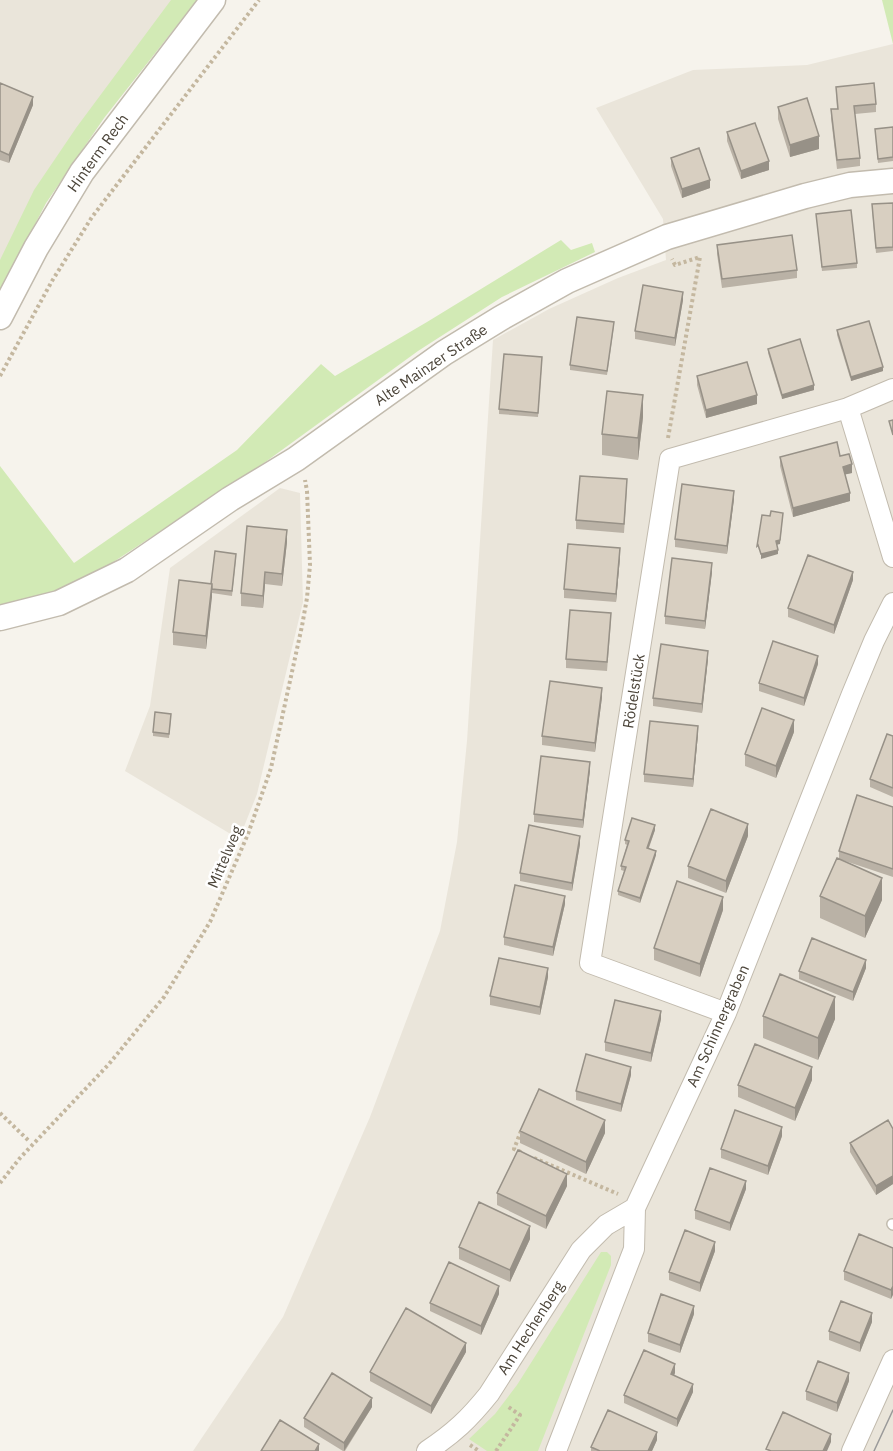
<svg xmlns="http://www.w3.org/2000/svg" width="893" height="1451" font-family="'IBM Plex Sans',sans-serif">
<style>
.residential{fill:#eae5da}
.green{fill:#d2eab5}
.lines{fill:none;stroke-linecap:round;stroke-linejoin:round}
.service-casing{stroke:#c2bbae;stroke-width:12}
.minor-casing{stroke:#c2bbae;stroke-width:22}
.tertiary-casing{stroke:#c2bbae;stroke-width:27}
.path{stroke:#c4b79f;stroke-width:4;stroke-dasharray:3 3;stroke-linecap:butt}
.service{stroke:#fff;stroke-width:9}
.minor{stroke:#fff;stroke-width:20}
.tertiary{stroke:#fff;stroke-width:24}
.tram{stroke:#9a9a9a;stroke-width:1.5}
.wall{fill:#bab2a6}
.shaded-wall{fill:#979187}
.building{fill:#d8cfc1;stroke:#979187;stroke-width:1.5}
.labels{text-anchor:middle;stroke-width:5;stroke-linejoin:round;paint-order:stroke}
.street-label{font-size:15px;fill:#4b4439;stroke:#fff}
</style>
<rect width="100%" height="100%" fill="#f6f3ec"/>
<path class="residential" d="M0 0H197L104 118 46 203 0 291Z
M893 44V1451H193L283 1317 370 1117 440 931 457 842 467 741 493 340 549 309 618 278 666 260 663 219 596 108 693 70 807 65Z
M280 488 300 493 303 602 257 794 239 839 125 771 150 706 170 568Z"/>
<path class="green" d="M171 0H197L104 118 46 203 0 291V260L34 190 76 128Z
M882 0H893V44Z
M561 240 571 250 592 243 595 252 502 297 418 351 264 463 86 580 55 591 0 606V466L74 563 237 450 321 364 335 376 427 322Z
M601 1252H607L611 1256V1265L538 1451H487L469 1439 495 1414 517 1385Z"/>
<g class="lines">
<defs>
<path id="service" d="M892 1224 893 1225"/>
<path id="minor" d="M848 408 893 557
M726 1013 590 963 670 459 848 408 893 389
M427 1451C454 1433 469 1419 489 1394L581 1250 606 1225 635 1208
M556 1451 634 1249 635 1208 726 1013 852 694 874 641 893 603
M852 1451 893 1360"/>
<path id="tertiary" d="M0 317 36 248 82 172 213 0
M0 618 59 603 127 570 230 499 296 459 444 353 501 318 567 281 667 237 805 196 850 185 893 181"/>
</defs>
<use href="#service" class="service-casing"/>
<use href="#minor" class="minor-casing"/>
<use href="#tertiary" class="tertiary-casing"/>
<path class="path" d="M0 376 52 281 92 217 259 0
M668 438 700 257 675 265 672 259
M0 1113 29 1141
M521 1131 514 1149 521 1152
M534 1158 618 1194
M0 1183 20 1158 109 1064 164 997 210 922 248 834 271 768 302 626 307 598 310 565 307 491 305 480
M470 1445 479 1451
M496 1451 520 1415 507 1406"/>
<use href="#service" class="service"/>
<use href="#minor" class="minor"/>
<use href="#tertiary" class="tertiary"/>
<path class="tram" d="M874 1451 893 1410"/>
</g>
<path class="wall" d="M0 83 33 105 9 163 0 160Z
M836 87 876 104V112L855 114 860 158V166L837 169 831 118V109H837Z
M778 107 819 149 790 157 778 119Z
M893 127V161L878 163 875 129Z
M727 132 769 170 741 179 727 141Z
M671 158 710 188 682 198 671 166Z
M893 203V251L876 253 872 209Z
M816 214 857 263V268L822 271Z
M717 245 797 270V278L722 288 717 254Z
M683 300 675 346 635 339V331Z
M614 326 607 375 570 370V365Z
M837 330 883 371 851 381 837 335Z
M768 349 814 390 782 399 768 353Z
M542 362 538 417 499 414V409Z
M697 376 757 404 706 418 697 385Z
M643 417 638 460 602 455V434Z
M840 456 852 473 845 474 850 501 793 517 780 466V457Z
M627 488 624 533 576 529V520Z
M734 499 727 554 675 547V539Z
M287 542 282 586 265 584 263 608 241 606V593Z
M620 557 616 602 564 598V589Z
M236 558 232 596 212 593 206 649 173 645V632L211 584Z
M712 572 705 629 665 624V616Z
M853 580 834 634 788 617V608Z
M611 621 607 671 566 668V659Z
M708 659 702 713 653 706V698Z
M818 664 804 706 759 691V683Z
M602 697 595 752 542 745V736Z
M171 718 169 738 153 736V732Z
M794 732 776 778 745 766V754Z
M698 734 693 787 644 782V774Z
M893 736V797L870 787V779Z
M590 770 583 828 534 822V814Z
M893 807V877L842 860 882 900 865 938 820 918V896L839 859V851Z
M655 830 649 848 656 855 640 903 618 895V891L624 871 621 870V866L627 845 625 844V840Z
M748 836 726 893 688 878V866Z
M580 844 572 891 520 881V873Z
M565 904 553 956 504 945V937Z
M723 910 700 977 654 960V948Z
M866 968 853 1001 799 979V971Z
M548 977 540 1015 490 1005V996Z
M763 1016 835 1019 818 1060 763 1038Z
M661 1019 651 1062 605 1051V1042Z
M631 1075 621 1112 576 1100V1091Z
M812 1080 795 1121 738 1097V1085Z
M893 1129V1184L876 1195 850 1152V1143Z
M520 1131 605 1133 586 1174 520 1143Z
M782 1136 768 1175 721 1158V1149Z
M567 1186 546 1229 497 1205V1193Z
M746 1189 730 1231 695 1219V1210Z
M530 1239 510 1282 459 1259V1247Z
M893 1248 891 1299 844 1280V1271Z
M715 1251 700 1292 669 1280V1272Z
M499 1294 481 1335 430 1311V1303Z
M694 1314 680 1353 648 1342V1333Z
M872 1322 860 1352 829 1340V1331Z
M466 1352 431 1414 370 1381V1372Z
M675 1373 674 1375 693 1392 677 1427 624 1403V1395Z
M849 1381 837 1412 806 1400V1391Z
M372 1407 345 1451H343L304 1427V1418Z
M657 1440 652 1451H591V1447Z"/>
<path class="shaded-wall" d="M33 97V105L9 163V155Z
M819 136V149L790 157V145Z
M769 161V170L741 179V171Z
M710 180V188L682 198V189Z
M683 292V300L675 346V338Z
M883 367V371L851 381V377Z
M814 385V390L782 399V395Z
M643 395V417L638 460V438Z
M757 395V404L706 418V410Z
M852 464V473L843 475V467Z
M734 491V499L727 554V546Z
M850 493V501L793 517V508Z
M783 513 780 544 776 545V541Z
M287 530V542L282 586V574Z
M620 548V557L616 602V594Z
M778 550V554L761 559V554Z
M712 563V572L705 629V621Z
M265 572V584L263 608V596Z
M853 572V580L834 634V625Z
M212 584V597L206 649V636Z
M708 651V659L702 713V704Z
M818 656V664L804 706V698Z
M602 688V697L595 752V743Z
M794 720V732L776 778V766Z
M698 726V734L693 787V779Z
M590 762V770L583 828V820Z
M748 824V836L726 893V881Z
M655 825V830L647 852V848Z
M580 836V844L572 891V883Z
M656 851V855L640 903V898Z
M882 878V900L865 938V916Z
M565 896V904L553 956V947Z
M723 897V910L700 977V964Z
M866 960V968L853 1001V992Z
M548 968V977L540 1015V1007Z
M835 997V1019L818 1060V1038Z
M661 1011V1019L651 1062V1053Z
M631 1067V1075L621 1112V1104Z
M812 1067V1080L795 1121V1108Z
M605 1120V1133L586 1174V1162Z
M782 1127V1136L768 1175V1166Z
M567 1174V1186L546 1229V1216Z
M893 1176V1184L876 1195V1186Z
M746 1181V1189L730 1231V1223Z
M530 1226V1239L510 1282V1270Z
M715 1242V1251L700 1292V1283Z
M499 1286V1294L481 1335V1326Z
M893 1286V1295L891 1299V1290Z
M694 1306V1314L680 1353V1345Z
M872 1313V1322L860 1352V1343Z
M466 1343V1352L431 1414V1406Z
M675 1364V1373L671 1382V1374Z
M849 1373V1381L837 1412V1403Z
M693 1384V1392L677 1427V1419Z
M372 1398V1407L344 1451V1443Z
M657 1432V1440L652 1451H648Z
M831 1434V1442L827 1451H823Z
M319 1444V1451H315Z"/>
<path class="building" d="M0 83 33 97 9 155 0 151Z
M874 83 876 104 854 106 860 158 837 160 831 109H838L836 87Z
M807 98 819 136 790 145 778 107Z
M755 123 769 161 741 171 727 132Z
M893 127V157L878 159 875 129Z
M699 148 710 180 682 189 671 158Z
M893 203V247L876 248 872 204Z
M851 210 857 263 822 267 816 214Z
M792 235 797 270 722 279 717 245Z
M643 285 683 292 675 338 635 331Z
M577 317 614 322 607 371 570 365Z
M869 321 883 367 851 377 837 330Z
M800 339 814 385 782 395 768 349Z
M504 354 542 357 538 413 499 409Z
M747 362 757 395 706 410 697 376Z
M607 391 643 395 638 438 602 434Z
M893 420V435L889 421Z
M837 442 840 456 849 454 852 464 843 467 850 493 793 508 780 457Z
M580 476 627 479 624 524 576 520Z
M682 484 734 491 727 546 675 539Z
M771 511 783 513 780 540 776 541 778 550 761 554 758 545 757 546 762 515 770 516Z
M247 526 287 530 282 574 265 572 263 596 241 593Z
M568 544 620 548 616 594 564 589Z
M215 551 236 554 232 591 212 589V584H211Z
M808 555 853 572 834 625 788 608Z
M672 558 712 563 705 621 665 616Z
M179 580 212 584 206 636 173 632Z
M570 610 611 613 607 662 566 659Z
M773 641 818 656 804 698 759 683Z
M661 644 708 651 702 704 653 698Z
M550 681 602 688 595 743 542 736Z
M762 708 794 720 776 766 745 754Z
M155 712 171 714 169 734 153 732Z
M650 721 698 726 693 779 644 774Z
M887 734 893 736V788L870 779Z
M541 756 590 762 583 820 534 814Z
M857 795 893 807V869L839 851Z
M711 809 748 824 726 881 688 866Z
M632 818 655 825 647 848 656 851 640 898 618 891 626 867 621 866 629 841 625 840Z
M529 825 580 836 572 883 520 873Z
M837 858 882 878 865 916 820 896Z
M677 881 723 897 700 964 654 948Z
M515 885 565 896 553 947 504 937Z
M812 938 866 960 853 992 799 971Z
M499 958 548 968 540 1007 490 996Z
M780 974 835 997 818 1038 763 1016Z
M615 1000 661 1011 651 1053 605 1042Z
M755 1044 812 1067 795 1108 738 1085Z
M586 1054 631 1067 621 1104 576 1091Z
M539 1089 605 1120 586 1162 520 1131Z
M735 1110 782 1127 768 1166 721 1149Z
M888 1120 893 1129V1176L876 1186 850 1143Z
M518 1150 567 1174 546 1216 497 1193Z
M710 1168 746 1181 730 1223 695 1210Z
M479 1202 530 1226 510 1270 459 1247Z
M685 1230 715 1242 700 1283 669 1272Z
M859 1234 893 1248V1286L891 1290 844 1271Z
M449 1262 499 1286 481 1326 430 1303Z
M661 1294 694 1306 680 1345 648 1333Z
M841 1301 872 1313 860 1343 829 1331Z
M406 1308 466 1343 431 1406 370 1372Z
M644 1350 675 1364 671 1374 693 1384 677 1419 624 1395Z
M818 1361 849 1373 837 1403 806 1391Z
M332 1373 372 1398 344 1443 304 1418Z
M608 1410 657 1432 648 1451H600L591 1447Z
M783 1412 831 1434 823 1451H771L766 1449Z
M280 1420 319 1444 315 1451H261Z"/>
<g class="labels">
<g class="street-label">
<text transform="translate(98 153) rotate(-54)" y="5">Hinterm Rech</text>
<text transform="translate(431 365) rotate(-34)" y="5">Alte Mainzer Straße</text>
<text transform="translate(634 691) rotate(-81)" y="5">Rödelstück</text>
<text transform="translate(225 857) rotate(-67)" y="5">Mittelweg</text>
<text transform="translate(718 1026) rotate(-66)" y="5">Am Schinnergraben</text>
<text transform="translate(531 1328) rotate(-57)" y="5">Am Hechenberg</text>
</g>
</g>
</svg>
